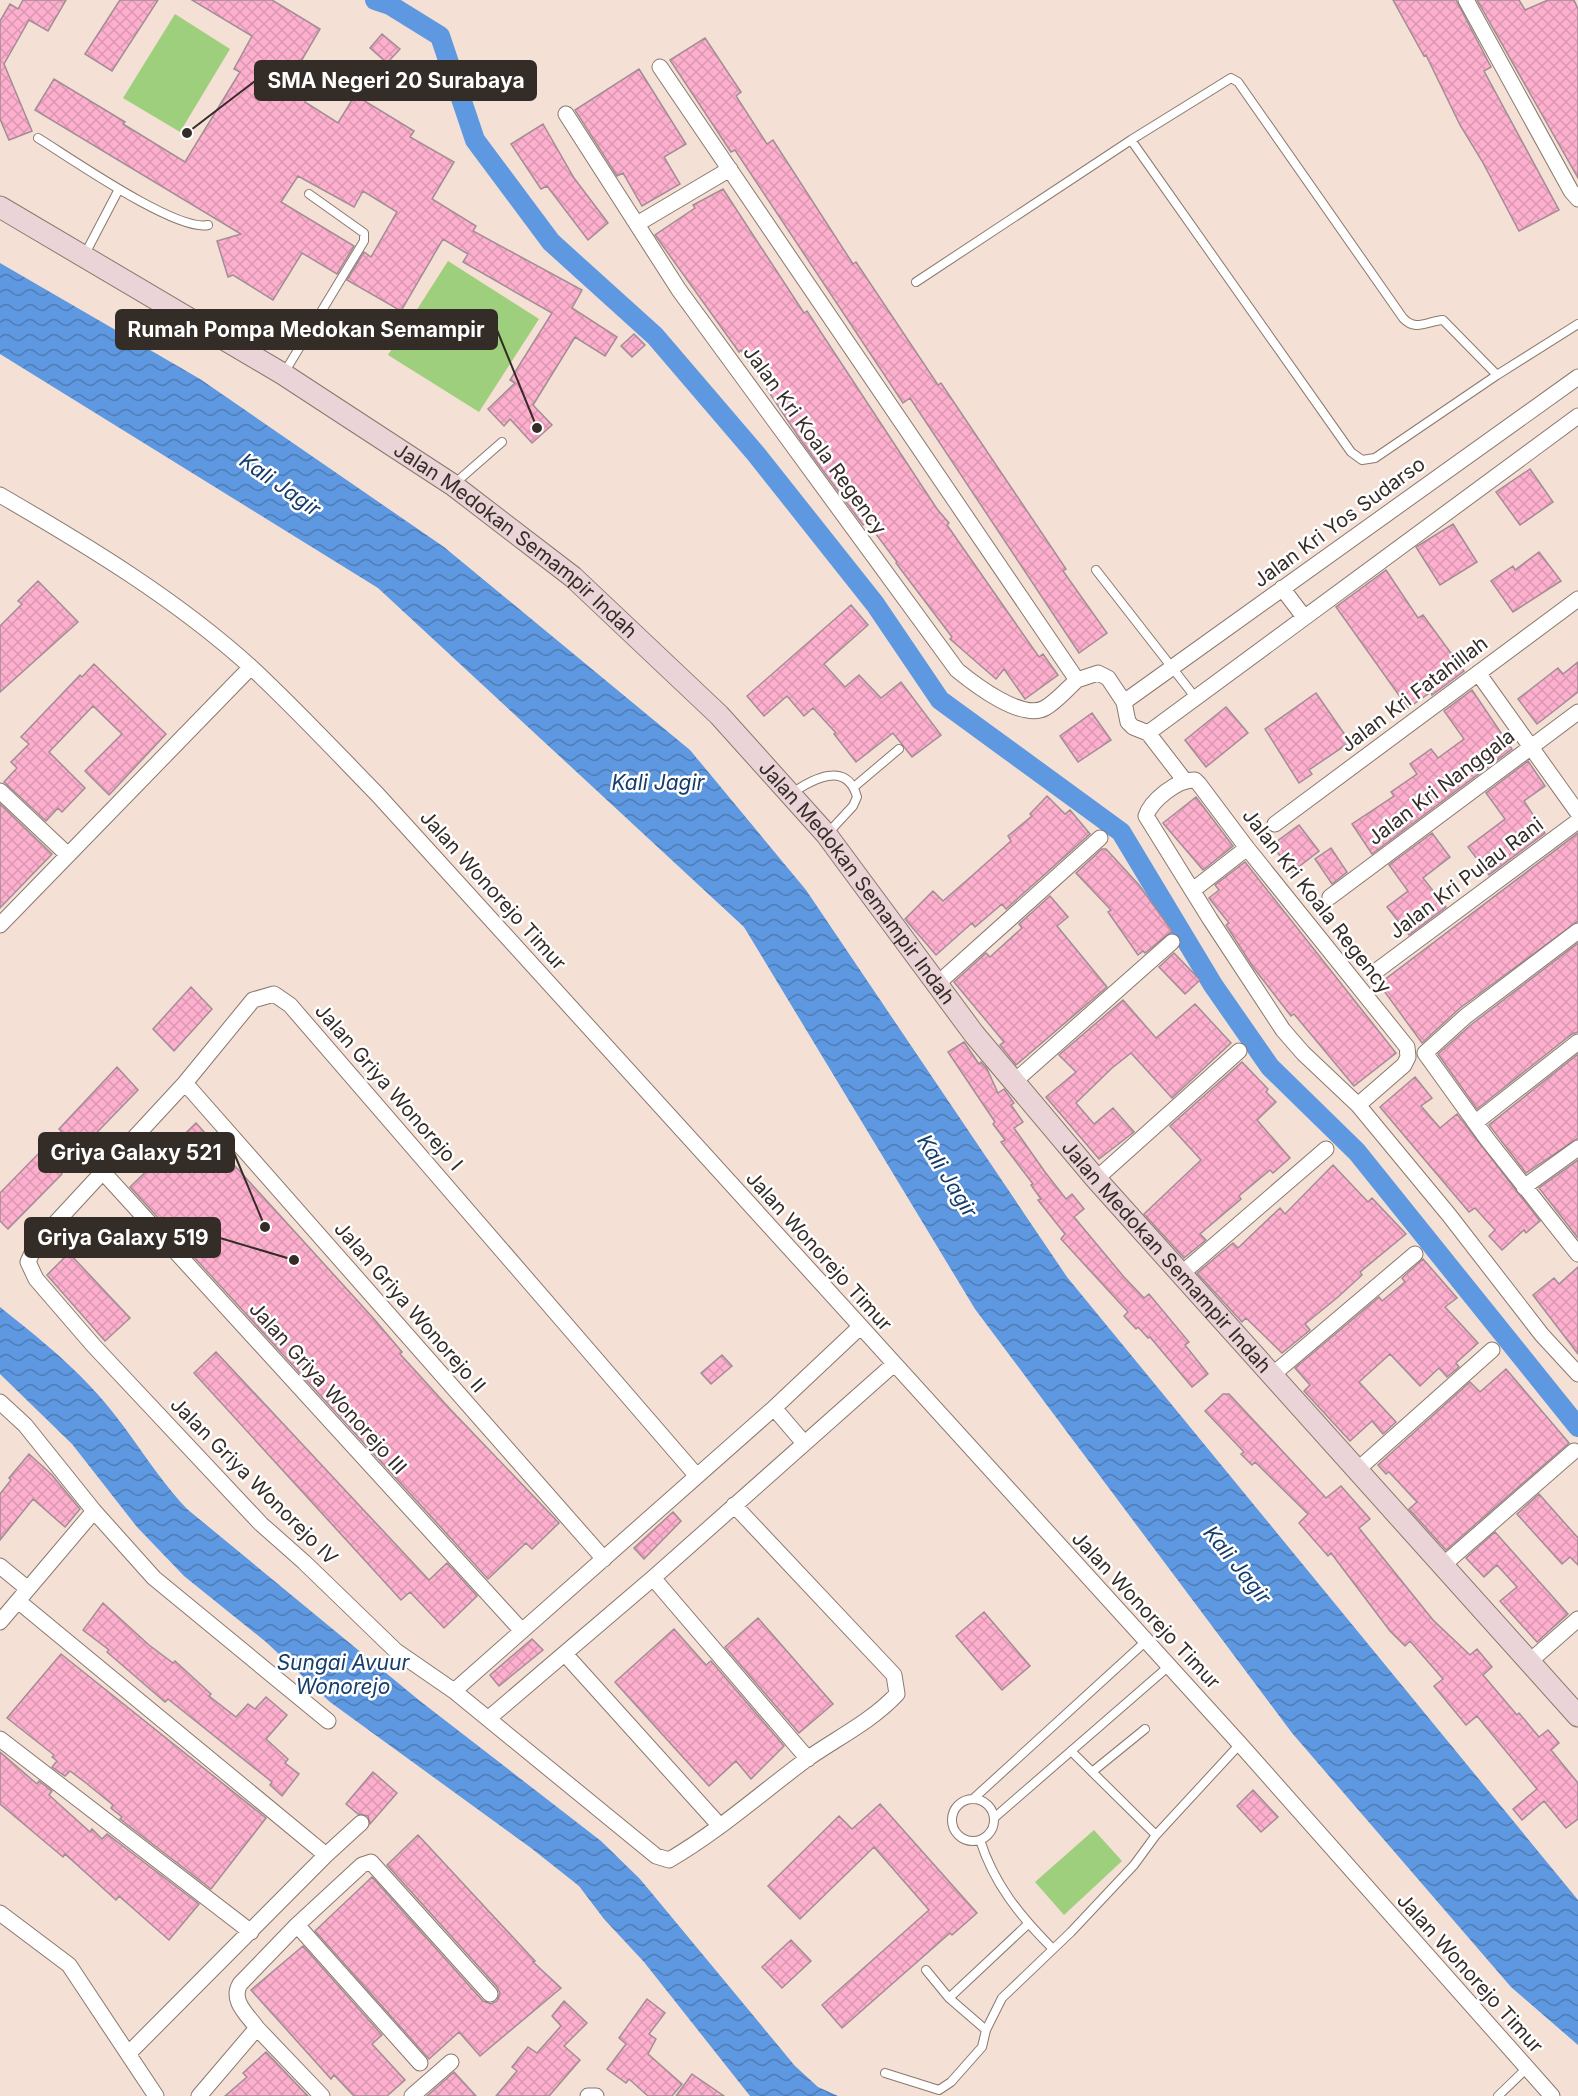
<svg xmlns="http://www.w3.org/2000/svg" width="1578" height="2096" font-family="Inter,sans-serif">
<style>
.pitch{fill:#9ecf7c}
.water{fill:url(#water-waves)}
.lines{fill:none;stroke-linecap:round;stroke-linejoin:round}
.canal{stroke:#5e98e0;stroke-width:20}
.building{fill:url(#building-cross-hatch);stroke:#a28d95;stroke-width:1.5}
.lane-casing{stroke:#8a796e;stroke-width:10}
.street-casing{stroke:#8a796e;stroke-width:17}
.secondary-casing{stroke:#8a796e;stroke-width:23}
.lane{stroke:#fff;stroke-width:8}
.street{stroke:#fff;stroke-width:15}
.secondary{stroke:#ead4d7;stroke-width:21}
.labels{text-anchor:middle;stroke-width:5;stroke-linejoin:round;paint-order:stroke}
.street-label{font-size:20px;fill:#342c27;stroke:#fff}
.water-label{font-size:21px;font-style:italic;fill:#153c6b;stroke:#fff}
.leader{fill:none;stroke:#342c27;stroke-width:2}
.callout-dot{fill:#342c27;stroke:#fff;stroke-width:2}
.callout{fill:#342c27;stroke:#342c27;stroke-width:2}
.callout-label{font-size:21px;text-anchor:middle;font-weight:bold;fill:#fff}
</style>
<defs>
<pattern id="water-waves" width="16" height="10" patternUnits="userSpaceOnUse" patternTransform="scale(1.5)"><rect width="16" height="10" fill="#5e98e0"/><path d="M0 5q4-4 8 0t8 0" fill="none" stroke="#4e7cb6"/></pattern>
<pattern id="building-cross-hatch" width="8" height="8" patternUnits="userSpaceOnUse" patternTransform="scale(1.5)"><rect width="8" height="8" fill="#feafce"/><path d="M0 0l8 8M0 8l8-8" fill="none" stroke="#da97b1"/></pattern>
</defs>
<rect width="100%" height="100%" fill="#f4e0d4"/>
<path class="pitch" d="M175 14 230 49 180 132 123 98Z
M448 261 539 319 479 412 388 355Z
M1094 1830 1122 1861 1064 1915 1035 1882Z"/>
<path class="water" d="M0 263 200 379 444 547 690 750 806 890 1067 1277 1578 1900V2045L1511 1987 1292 1733 975 1309 744 927 378 588 0 354Z
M0 1307C31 1332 63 1357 90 1386 127 1424 151 1471 187 1509L420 1701 601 1841 640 1879 795 2066 818 2087 838 2096H750L644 1962 604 1919 579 1886 531 1848 330 1702 266 1642 184 1576 137 1527 72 1444 0 1374Z"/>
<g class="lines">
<path class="canal" d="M375 0 390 5 440 36 475 140 551 242 655 336 756 454 875 604 940 700 1121 832 1213 985 1270 1067 1357 1152 1578 1427"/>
</g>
<path class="building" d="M23 0H66L48 31 29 20 4 64 32 131 9 140 0 119V21L10 4 18 9Z
M120 0H158L112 71 85 54Z
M192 0H272L320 29 297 68 317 80 305 102 338 123 355 95 414 131 410 137 454 162 432 199 476 226 473 231 582 290 572 308 617 337 605 356 575 337 533 405 552 425 532 443 510 419 504 426 488 409 515 383 510 380 552 313 463 262 468 254 443 239 401 311 347 280 364 252 371 257 397 212 363 191 354 207 298 176 281 202 354 246 337 274 302 253 273 300 233 275 228 277 217 241 241 234 35 110 54 79 125 122 123 124 185 162 240 72 234 69 252 36Z
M1393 0H1456L1491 67 1484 71 1559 210 1519 231 1482 161 1460 125 1426 55 1424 56Z
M1477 0H1519L1525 10 1548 0H1574L1578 9V178Z
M382 34 400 49 387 63 370 48Z
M705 38 741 92 736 96 767 144 773 140 853 264 856 262 938 385 941 383 1066 569 1063 571 1107 633 1079 653 910 398 903 403 735 150 731 152 670 60Z
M639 69 686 144 664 157 680 184 642 206 623 173 617 176 575 110Z
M543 124 574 178 608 223 588 240 547 186 541 189 511 144Z
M723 189 804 313 807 311 937 509 949 523 947 525 1039 657 1043 654 1058 675 1025 699 1004 669 996 679 950 639 952 637 896 563 897 562 867 522 863 525 802 442 741 350 739 352 655 235 695 208 693 205Z
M634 334 645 345 632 357 621 346Z
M1530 469 1553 502 1520 525 1496 492Z
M1453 524 1477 562 1440 585 1416 547Z
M1539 552 1561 581 1513 612 1491 581 1513 566 1515 570Z
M1386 570 1418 618 1423 615 1464 671 1432 695 1431 692 1408 708 1336 607Z
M38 581 78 622 0 692V626L22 604 18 601Z
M851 605 868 625 824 664 845 687 859 675 881 698 901 682 941 735 912 757 893 733 856 762 834 734 836 733 813 708 804 716 787 696 764 716 747 696Z
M1578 662V692L1537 724 1518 699 1558 668 1563 674Z
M94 664 166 734 109 795 85 771 122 734 93 706 49 752 85 788 62 812 58 808 46 821 4 782 17 768 11 762 29 744 21 737 80 675 82 677Z
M1472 690 1512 749 1372 854 1352 824 1394 796 1391 792 1417 774 1410 764 1431 749 1438 758 1464 739 1444 711Z
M1316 693 1350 742 1309 770 1312 774 1299 783 1265 729Z
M1226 707 1248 733 1206 767 1185 740Z
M1092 713 1111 740 1078 762 1060 736Z
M1528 761 1545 786 1524 801 1545 833 1489 875 1468 847 1505 819 1486 793Z
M1047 796 1065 814 1070 810 1090 834 1006 909 1002 904 975 927 972 923 936 955 905 919 933 891 943 901 974 874 1011 841 1008 836 1032 816 1030 814Z
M1196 797 1233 846 1203 870 1163 823Z
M0 804 52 854 0 908Z
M1299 825 1319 851 1292 872 1272 845Z
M1432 833 1450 857 1423 878 1446 907 1409 935 1387 907 1408 891 1389 865Z
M1578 833V921L1460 1008 1422 1043 1379 984Z
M1331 848 1347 872 1332 884 1315 859Z
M1102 849H1106L1139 885 1172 931 1145 953 1143 951 1138 955 1108 912 1111 910 1076 873Z
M1245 862 1396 1053 1354 1086 1294 1014 1291 1016 1253 967 1226 925 1229 923 1209 898 1219 890 1215 885Z
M1050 896 1068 917 1057 926 1107 987 1016 1065 1000 1045 1004 1042 954 982 986 953 990 957 1022 928 1019 924Z
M1578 943V1032L1572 1034 1477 1109 1438 1054 1472 1024Z
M1174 953 1200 980 1185 994 1159 967Z
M191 987 212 1009 174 1051 153 1029Z
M1123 1000 1156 1038 1195 1004 1231 1043 1172 1098 1131 1053 1112 1068 1076 1103 1094 1124 1113 1108 1134 1132 1099 1159 1046 1097 1076 1072 1059 1055Z
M964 1042 979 1064 981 1062 987 1069 998 1093 1004 1089 1014 1103 1011 1105 1023 1122 1014 1128 1045 1172 1066 1199 1072 1194 1084 1209 1074 1217 1124 1277 1144 1298 1149 1294 1189 1342 1185 1345 1208 1374 1192 1387 1150 1337 1148 1338 1138 1327 1136 1329 1124 1316 1128 1312 1061 1239 1065 1234 1038 1200 1041 1199 1031 1185 1033 1184 1001 1142 1005 1140 993 1124 995 1122 948 1052Z
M1578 1054V1138L1526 1173 1489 1125Z
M1242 1062 1268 1089 1266 1092 1276 1102 1257 1120 1290 1158 1273 1173 1270 1170 1239 1196 1241 1199 1200 1234 1206 1240 1184 1258 1144 1214 1201 1160 1170 1126Z
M117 1067 138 1090 79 1151 59 1129Z
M1415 1077 1432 1098 1421 1106 1440 1128 1457 1114 1540 1221 1526 1233 1524 1230 1502 1250 1489 1236 1495 1230 1475 1208 1469 1212 1380 1107Z
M196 1123 374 1319 402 1352 400 1354 450 1409 559 1523 532 1549 526 1543 488 1579 130 1187Z
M41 1151 62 1174 8 1229 0 1221V1193Z
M1578 1160V1238L1539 1188Z
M1333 1165 1368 1202 1372 1198 1406 1234 1360 1272 1362 1275 1338 1297 1305 1324 1310 1330 1282 1353 1246 1318 1242 1322 1197 1273 1233 1243 1238 1248 1280 1208 1285 1214Z
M69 1253 130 1318 105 1341 47 1275Z
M1423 1259 1457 1298 1445 1307 1478 1343 1456 1363 1459 1367 1447 1377 1439 1368 1420 1386 1390 1354 1359 1382 1396 1422 1383 1434 1372 1421 1350 1441 1304 1391 1310 1385 1295 1368 1379 1297 1382 1301 1405 1282 1402 1278Z
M1578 1267V1354L1533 1295 1554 1278 1559 1284Z
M216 1352 429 1580 447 1563 477 1596 444 1628 410 1592 401 1600 194 1373Z
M722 1355 732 1366 711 1384 701 1373Z
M1506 1369 1569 1443 1446 1550 1409 1509 1417 1502 1389 1472 1386 1474 1378 1465 1470 1382 1480 1392Z
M1223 1394H1229L1326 1498 1341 1486 1370 1519 1359 1528 1433 1620 1470 1655 1477 1649 1492 1667 1483 1675 1517 1715 1519 1713 1539 1737 1548 1730 1559 1743 1551 1750 1578 1783V1819L1566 1828 1544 1801 1522 1820 1513 1809 1537 1789 1477 1716 1466 1725 1434 1686 1443 1679 1410 1641 1405 1646 1390 1631 1331 1553 1328 1556 1299 1523 1308 1514 1255 1462 1252 1465 1241 1454 1244 1452 1205 1411Z
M29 1454 52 1475 80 1509 65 1527 33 1499 0 1540V1494L11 1480 9 1478Z
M1539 1494 1578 1538V1565L1570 1557 1562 1564 1517 1514Z
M673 1512 681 1521 644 1559 634 1548Z
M1495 1532 1568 1614 1537 1642 1500 1601 1517 1587 1497 1565 1484 1577 1466 1558Z
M103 1603 149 1645 173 1663 175 1661 211 1694 209 1696 236 1717 248 1704 255 1709 266 1697 287 1715 266 1739 288 1759 285 1763 299 1774 282 1796 270 1785 272 1782 168 1699 165 1702 107 1652 109 1650 83 1630Z
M984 1612 1030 1666 1002 1690 956 1636Z
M758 1618 833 1704 799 1733 725 1647Z
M674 1629 706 1665 711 1661 784 1746 751 1779 736 1761 709 1786 615 1682Z
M532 1639 543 1650 499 1686 490 1675Z
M61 1654 266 1818 211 1889 120 1819 122 1817 111 1808 113 1805 86 1783 70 1771 65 1776 52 1767 57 1761 52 1757 54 1755 7 1718Z
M0 1752 37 1784 39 1781 52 1791 49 1795 90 1832 92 1829 102 1839 107 1834 199 1904 169 1940 119 1896 116 1900 65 1854 63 1857 0 1804Z
M373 1772 397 1793 370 1824 368 1816 358 1814 346 1804Z
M1253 1790 1278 1817 1261 1832 1237 1806Z
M880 1804 977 1913 952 1935 950 1933 842 2028 822 2005 929 1910 874 1847 800 1919 768 1886 839 1816 852 1829Z
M418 1835 535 1961 533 1962 561 1988 480 2056 459 2032 429 2059 315 1931 372 1877 483 2001 491 2004 497 2001 500 1993 497 1987 387 1865Z
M791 1940 811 1961 782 1988 762 1967Z
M303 1946 382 2035 372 2044 405 2080 387 2096H354L334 2075 331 2079 251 1990Z
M647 1999 665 2013 649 2034 656 2039 648 2054 682 2084 672 2096H648L629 2079 626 2083 607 2069 626 2044 619 2038Z
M564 2001 587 2023 564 2046 580 2060 549 2096H496L517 2071 512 2067 528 2047 537 2053 561 2026 552 2016Z
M266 2052 304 2092 308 2096H225L247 2077 243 2073Z
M454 2072 476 2096H427Z
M692 2074 724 2096H676Z"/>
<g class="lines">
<defs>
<path id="lane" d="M38 138C69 157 176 232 208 225
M1131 140 1351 452 1362 460 1375 458 1497 375 1578 324
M85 254 119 189
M916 282 1131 140 1231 78 1238 82 1403 318C1416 332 1427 321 1443 320L1497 375
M284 373 364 241V233L309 194
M454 484 502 442
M1096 570 1195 697
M854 787 899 749
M791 794C812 779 847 760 857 797L853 806 828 833
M1071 1751 1156 1835
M1092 1772 1145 1729
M952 1820a21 21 0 1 1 42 0a21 21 0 1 1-42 0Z
M973 1799 1145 1642
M994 1818 1169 1666
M980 1840C994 1884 1020 1916 1052 1948
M926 1970 949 1998 986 2030
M949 1998 1028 1924
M885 2073 939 2090 951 2082 982 2047 986 2030 1002 1998 1071 1932 1134 1865 1156 1835 1240 1744
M1498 2096 1527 2068"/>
<path id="street" d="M1466 0 1571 191 1578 199
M660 67 1077 680 1098 673 1108 678 1124 702 1128 722 1133 727 1148 733 1185 781
M566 114 679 290 957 670C974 684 1022 721 1045 708 1056 702 1067 689 1077 680
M637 224 730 169
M0 495C88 546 176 599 252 668 295 708 336 752 377 794L1240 1744 1552 2096
M1282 588 1304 617
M1478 673 1578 813
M1124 702 1578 377
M1148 733 1578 416
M0 791 68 855
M1275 824 1578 599
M1193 890 1247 848
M1330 897 1578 712
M0 925 251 667
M1578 931 1466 1016 1425 1053 1487 1139 1578 1254
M1379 969 1578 821
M936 985 1100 838
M1015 1081 1172 942
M185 1083 604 1559
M1358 1105 1404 1065 1408 1057 1407 1047 1247 848 1199 784 1195 780C1177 779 1151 801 1146 816L1210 919 1283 1030 1303 1053 1358 1105 1449 1215 1542 1335 1578 1374
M1476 1122 1578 1042
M103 1172 522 1631
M1096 1179 1239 1051
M1524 1187 1578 1148
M1180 1275 1326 1149
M1271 1376 1415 1254
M0 1402 25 1425 94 1511 154 1578 328 1721
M774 1408 804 1443
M1356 1471 1492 1350
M696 1475 290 1005 274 994 253 1000 185 1083 36 1244 28 1262 36 1279 93 1345 261 1524 304 1562 396 1651 454 1691 656 1856 669 1860C719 1831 761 1793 807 1759 837 1738 872 1721 897 1694L894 1675 734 1505
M0 1566 28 1589
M1442 1566 1574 1451
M653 1578 808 1759
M18 1601 326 1855
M0 1622 94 1511
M565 1654 720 1826
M1529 1662 1578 1619
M454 1691 774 1408 860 1327
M489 1718 653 1578 894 1364
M0 1739 251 1932
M0 1913 69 1965 156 2096
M297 1925 420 2063
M257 2028 322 2096
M128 2054 326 1855 361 1823
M199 2096 257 2028C248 2015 230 2001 240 1984L297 1925 362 1865 371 1862 490 1994
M412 2096 451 2062
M588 2096H596"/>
<g id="secondary">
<path id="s1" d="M0 207 283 374 453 485 573 577 719 715 826 834 974 1034 1096 1179 1578 1716"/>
</g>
</defs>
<use href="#lane" class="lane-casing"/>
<use href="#street" class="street-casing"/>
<use href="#secondary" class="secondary-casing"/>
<use href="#lane" class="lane"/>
<use href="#street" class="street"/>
<use href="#secondary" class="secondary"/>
</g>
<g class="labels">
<g class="street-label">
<text transform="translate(815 440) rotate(54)" y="7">Jalan Kri Koala Regency</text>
<text transform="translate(1339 522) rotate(-36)" y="7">Jalan Kri Yos Sudarso</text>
<text dy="7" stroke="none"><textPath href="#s1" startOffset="615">Jalan Medokan Semampir Indah</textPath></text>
<text transform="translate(1414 694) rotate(-37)" y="7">Jalan Kri Fatahillah</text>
<text transform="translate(1441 787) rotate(-37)" y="7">Jalan Kri Nanggala</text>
<text transform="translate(1466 878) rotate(-37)" y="7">Jalan Kri Pulau Rani</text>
<text dy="7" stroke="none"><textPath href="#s1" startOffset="1101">Jalan Medokan Semampir Indah</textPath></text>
<text transform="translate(493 890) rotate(48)" y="7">Jalan Wonorejo Timur</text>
<text transform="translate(1317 901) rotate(52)" y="7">Jalan Kri Koala Regency</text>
<text transform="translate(389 1087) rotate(49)" y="7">Jalan Griya Wonorejo I</text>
<text transform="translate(819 1251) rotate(48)" y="7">Jalan Wonorejo Timur</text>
<text dy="7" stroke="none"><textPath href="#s1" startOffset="1587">Jalan Medokan Semampir Indah</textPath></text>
<text transform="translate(410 1307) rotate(49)" y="7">Jalan Griya Wonorejo II</text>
<text transform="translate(328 1388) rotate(48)" y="7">Jalan Griya Wonorejo III</text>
<text transform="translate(254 1481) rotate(45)" y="7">Jalan Griya Wonorejo IV</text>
<text transform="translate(1146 1610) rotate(47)" y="7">Jalan Wonorejo Timur</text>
<text transform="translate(1470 1973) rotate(48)" y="7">Jalan Wonorejo Timur</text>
</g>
<g class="water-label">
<text transform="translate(280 485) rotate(35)" y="7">Kali Jagir</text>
<text x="658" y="790">Kali Jagir</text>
<text transform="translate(947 1176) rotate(58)" y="7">Kali Jagir</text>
<text transform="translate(1237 1565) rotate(51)" y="7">Kali Jagir</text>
<text x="343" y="1670">Sungai Avuur<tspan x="343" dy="24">Wonorejo</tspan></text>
</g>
</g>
<path class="leader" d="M187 133L255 81M537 428L497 330M265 1227L234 1153M294 1260L220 1238"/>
<g class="callout-dot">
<circle cx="187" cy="133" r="6"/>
<circle cx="537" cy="428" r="6"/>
<circle cx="265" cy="1227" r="6"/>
<circle cx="294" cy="1260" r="6"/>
</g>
<g class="callout">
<rect x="255" y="61" width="281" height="39" rx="6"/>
<rect x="116" y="310" width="381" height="39" rx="6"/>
<rect x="39" y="1133" width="195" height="39" rx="6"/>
<rect x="25" y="1218" width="195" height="39" rx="6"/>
</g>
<g class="callout-label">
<text x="396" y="88">SMA Negeri 20 Surabaya</text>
<text x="306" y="337">Rumah Pompa Medokan Semampir</text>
<text x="136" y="1160">Griya Galaxy 521</text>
<text x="123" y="1245">Griya Galaxy 519</text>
</g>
</svg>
